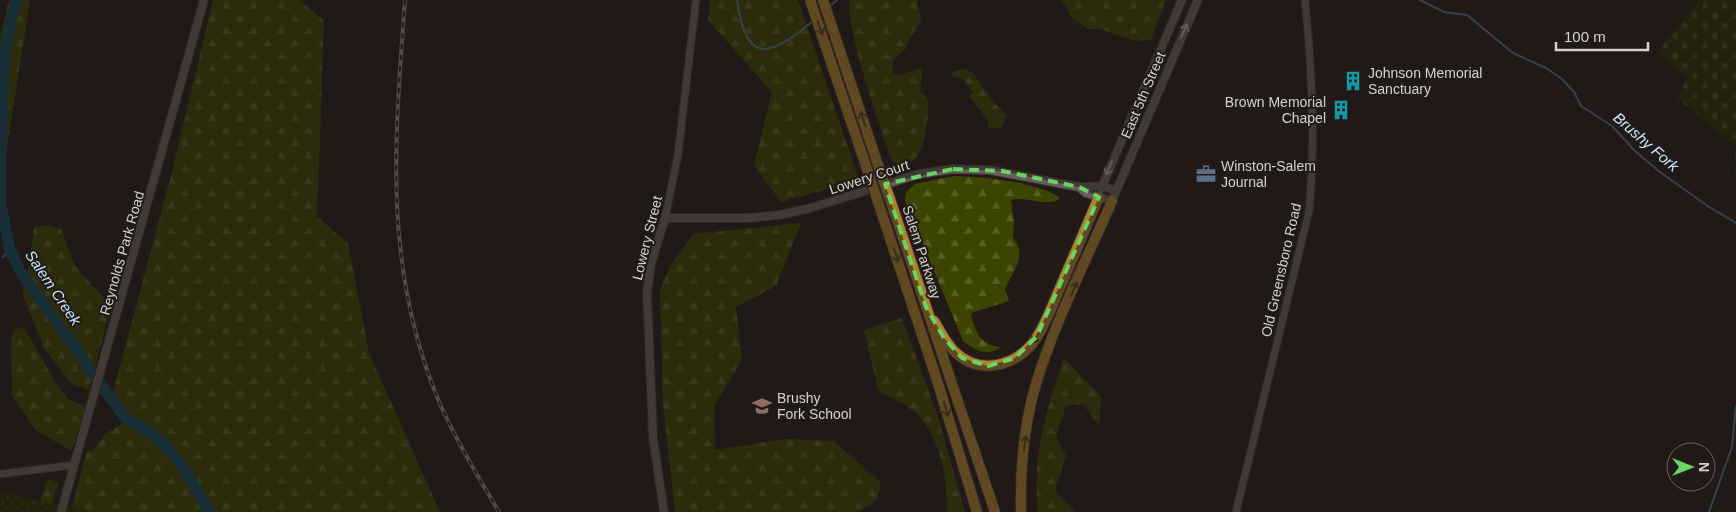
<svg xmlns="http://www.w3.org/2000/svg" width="1736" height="512" font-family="Helvetica,sans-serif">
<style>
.forest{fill:url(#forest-firs)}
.cemetery{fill:url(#cemetery-stones)}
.park{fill:url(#park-dots)}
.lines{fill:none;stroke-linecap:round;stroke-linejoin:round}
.stream{stroke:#4c7282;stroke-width:2}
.river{stroke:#114961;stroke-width:11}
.tertiary-casing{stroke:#3c3634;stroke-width:9}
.secondary-casing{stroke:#3c3634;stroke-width:10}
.motorway-casing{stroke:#3c3634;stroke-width:12}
.tertiary{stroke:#685f5b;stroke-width:7}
.secondary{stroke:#685f5b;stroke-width:8}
.motorway{stroke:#ad832b;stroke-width:10}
.rail-casing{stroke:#88827f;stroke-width:4}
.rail{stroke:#211a17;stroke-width:2;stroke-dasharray:5.5;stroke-linecap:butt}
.motorway-bridge-casing{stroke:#3c3634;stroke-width:12;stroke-linecap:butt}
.motorway-bridge{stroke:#ad832b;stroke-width:10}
.oneway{stroke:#59441f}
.oneway2{stroke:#b0a9a6}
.marked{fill:none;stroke:#69d464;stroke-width:4;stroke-dasharray:10 6;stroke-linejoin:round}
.labels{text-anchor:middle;stroke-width:4;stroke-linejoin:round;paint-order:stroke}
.poi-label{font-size:14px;fill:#d6d1ce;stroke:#211a17;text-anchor:start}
.street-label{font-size:14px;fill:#d6d1ce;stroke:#211a17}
.water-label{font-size:15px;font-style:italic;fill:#c4e9fc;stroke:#211a17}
</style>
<defs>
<pattern id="forest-firs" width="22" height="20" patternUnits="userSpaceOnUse" patternTransform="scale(1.25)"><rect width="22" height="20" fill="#3b4400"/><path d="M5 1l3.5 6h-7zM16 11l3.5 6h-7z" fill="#575e24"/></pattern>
<pattern id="cemetery-stones" width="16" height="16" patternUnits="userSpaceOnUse" patternTransform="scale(1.25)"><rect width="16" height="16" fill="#252d00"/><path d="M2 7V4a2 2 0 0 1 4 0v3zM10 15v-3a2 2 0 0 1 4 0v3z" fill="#444a24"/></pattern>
<pattern id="park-dots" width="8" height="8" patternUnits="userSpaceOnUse" patternTransform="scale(1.25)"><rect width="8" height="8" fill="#252d00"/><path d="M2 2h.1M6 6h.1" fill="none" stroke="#444a24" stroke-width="1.8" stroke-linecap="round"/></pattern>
</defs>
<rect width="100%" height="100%" fill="#211a17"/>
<path class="forest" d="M9 0H30L0 191V37Z
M213 0H299L324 20 317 217 348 243 369 353 440 512H71L86 453 96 447 105 434 122 424 112 396 172 172Z
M710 0H798L859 180 781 202 754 165 772 92 708 20Z
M850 0H917L921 21 908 41 905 50C895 57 891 59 893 73L899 75 923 68 920 91 928 99C929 113 926 150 914 160 909 164 902 164 896 164L891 160C881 129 844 25 850 0Z
M1060 0H1166L1151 40 1136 41 1099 29H1088L1071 17 1067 7Z
M965 69 973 73 993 102 1007 115 1002 127 989 129 987 119 969 96 973 93 962 78 950 76 955 71Z
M953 176C980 176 1039 182 1060 198 1048 209 1026 195 1011 200L1014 222 1013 237 1020 250 1018 263 1005 289 1009 301 971 313C974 331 981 346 1001 347 987 358 975 350 963 341L905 201 906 192 915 184Z
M801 223 776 286 736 307 742 360 714 406 715 450 785 439 834 441 881 483 877 499 859 512H675L663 404 660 290 669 268 693 234Z
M48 225 61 229 75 266 111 306 89 390 72 384 44 348 23 295V288L28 270 34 228Z
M902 318 938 417 965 512H947C947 479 942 443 920 417 911 406 891 398 878 390L864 330Z
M15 328 25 329 58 387 68 399 84 406 85 411 71 451 36 430 12 396 11 341Z
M1064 358 1101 397 1099 425 1083 404 1066 406 1056 437 1066 456 1055 491 1075 512H1038C1032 457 1046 409 1064 358Z
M50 479 58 483 50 512H0L39 504 47 481Z"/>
<path class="cemetery" d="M1699 0H1736V201L1735 145 1677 99 1687 78 1657 52Z"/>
<path class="park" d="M0 492 91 512H0Z"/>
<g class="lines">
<path class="stream" d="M737 0C746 66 770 57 813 21
M1420 0 1444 12 1467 15 1513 53 1546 68 1562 79 1574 92 1581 106 1612 126 1635 151 1660 172 1709 207 1736 223
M829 7 837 0
M3 257 10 249
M1709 512 1732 447 1736 406"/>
<path class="river" d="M17 0 12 16 5 51 1 154V206L10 249 20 271 125 418C170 440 185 468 209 512"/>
<defs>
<path id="tertiary" d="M665 218 678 155 696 0
M0 474 74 465
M1236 512 1309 211C1316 141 1312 70 1305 0"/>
<path id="secondary" d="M1079 187 1086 193 1112 201 1198 0
M1101 189 1182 0
M61 512 204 0
M664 512 653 438 647 292 651 264 665 218H749L779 215 811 208 918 174 953 169 990 170 1079 187 1102 186 1116 191"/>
<path id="motorway" d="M810 0 867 169
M823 0 878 165
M892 205 995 512
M880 208 936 377 977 512
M934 321C941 332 946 344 956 353 980 375 1014 366 1033 343 1045 327 1052 306 1060 288 1073 258 1086 227 1099 197
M1021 512C1020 469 1024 425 1036 384 1055 321 1086 261 1112 201"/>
</defs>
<use href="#tertiary" class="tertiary-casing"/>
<use href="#secondary" class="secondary-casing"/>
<use href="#motorway" class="motorway-casing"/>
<use href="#tertiary" class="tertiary"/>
<use href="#secondary" class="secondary"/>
<use href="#motorway" class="motorway"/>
<defs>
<path id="rail" d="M405 0C395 138 383 259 435 392 452 434 476 473 499 512"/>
</defs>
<use href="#rail" class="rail-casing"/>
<use href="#rail" class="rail"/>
<defs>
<path id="motorway-bridge" d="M878 165 892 205
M867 169 880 208"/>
</defs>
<use href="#motorway-bridge" class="motorway-bridge-casing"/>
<use href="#motorway-bridge" class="motorway-bridge"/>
</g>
<defs><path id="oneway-shaft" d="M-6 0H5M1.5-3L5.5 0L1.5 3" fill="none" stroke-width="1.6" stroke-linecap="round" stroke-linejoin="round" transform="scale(1.25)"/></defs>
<g class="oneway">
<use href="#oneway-shaft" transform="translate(820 28) rotate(71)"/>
<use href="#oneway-shaft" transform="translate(863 119) rotate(-109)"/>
<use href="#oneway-shaft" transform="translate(896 255) rotate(71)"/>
<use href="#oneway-shaft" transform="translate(1074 289) rotate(-67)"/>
<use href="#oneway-shaft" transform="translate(1036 337) rotate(124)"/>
<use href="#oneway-shaft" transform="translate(946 409) rotate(73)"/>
<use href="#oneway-shaft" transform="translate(1025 443) rotate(-82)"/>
</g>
<g class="oneway2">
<use href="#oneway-shaft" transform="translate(1184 31) rotate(-67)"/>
<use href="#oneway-shaft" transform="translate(1109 168) rotate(113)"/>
</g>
<path d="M0 0H1736V512H0ZM953 169 1002 171 1079 187 1099 197 1037 336 1015 358 988 366 962 358 944 338 926 307 885 184Z" fill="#211a17" fill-opacity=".55" fill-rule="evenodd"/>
<path class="marked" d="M953 169 1002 171 1079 187 1099 197 1037 336 1015 358 988 366 962 358 944 338 926 307 885 184Z"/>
<defs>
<symbol id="building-bare" viewBox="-9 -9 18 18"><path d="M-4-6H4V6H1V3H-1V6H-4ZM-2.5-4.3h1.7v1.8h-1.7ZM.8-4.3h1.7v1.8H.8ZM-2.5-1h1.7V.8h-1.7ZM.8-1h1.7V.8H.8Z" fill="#0f9aa8" stroke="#211a17" stroke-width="2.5" paint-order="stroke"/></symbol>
<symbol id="office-bare" viewBox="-9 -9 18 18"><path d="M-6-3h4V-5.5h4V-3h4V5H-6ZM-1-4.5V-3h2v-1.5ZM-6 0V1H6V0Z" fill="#5c6f8a" stroke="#211a17" stroke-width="2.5" paint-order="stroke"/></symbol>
<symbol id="school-bare" viewBox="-9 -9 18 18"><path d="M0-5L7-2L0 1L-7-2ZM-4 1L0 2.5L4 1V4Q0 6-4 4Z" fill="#8d6e63" stroke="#211a17" stroke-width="2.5" paint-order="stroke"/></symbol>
</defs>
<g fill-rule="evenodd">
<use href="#building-bare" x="1339" y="67" width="28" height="28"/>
<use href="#building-bare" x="1327" y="96" width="28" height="28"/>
<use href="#office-bare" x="1192" y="160" width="28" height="28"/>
<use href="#school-bare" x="748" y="392" width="28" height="28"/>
</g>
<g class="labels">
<g class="poi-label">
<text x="1368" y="78">Johnson Memorial<tspan x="1368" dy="16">Sanctuary</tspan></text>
<text x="1326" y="107" text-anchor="end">Brown Memorial<tspan x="1326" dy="16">Chapel</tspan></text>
<text x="1221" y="171">Winston-Salem<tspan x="1221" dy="16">Journal</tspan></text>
<text x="777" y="403">Brushy<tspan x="777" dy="16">Fork School</tspan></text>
</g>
<g class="street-label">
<text transform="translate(1143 95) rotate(-67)" y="5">East 5th Street</text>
<text transform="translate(869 177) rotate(-18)" y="5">Lowery Court</text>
<text transform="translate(647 238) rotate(-76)" y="5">Lowery Street</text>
<text transform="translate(922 252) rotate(72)" y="5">Salem Parkway</text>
<text transform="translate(122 253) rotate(-74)" y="5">Reynolds Park Road</text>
<text transform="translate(1281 270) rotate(-77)" y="5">Old Greensboro Road</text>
</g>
<g class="water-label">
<text transform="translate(1646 142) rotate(41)" y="5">Brushy Fork</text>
<text transform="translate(53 288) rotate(56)" y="5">Salem Creek</text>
</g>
</g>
<g transform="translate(1691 467) rotate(90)"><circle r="24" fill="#211a17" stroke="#696360"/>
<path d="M0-4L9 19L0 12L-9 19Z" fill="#69d464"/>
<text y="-8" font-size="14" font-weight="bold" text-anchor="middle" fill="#d6d1ce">N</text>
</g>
<path d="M1556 42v8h92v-8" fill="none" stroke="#d6d1ce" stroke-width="2.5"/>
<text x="1564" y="42" font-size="15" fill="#d6d1ce" stroke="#211a17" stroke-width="4" paint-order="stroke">100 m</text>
</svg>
